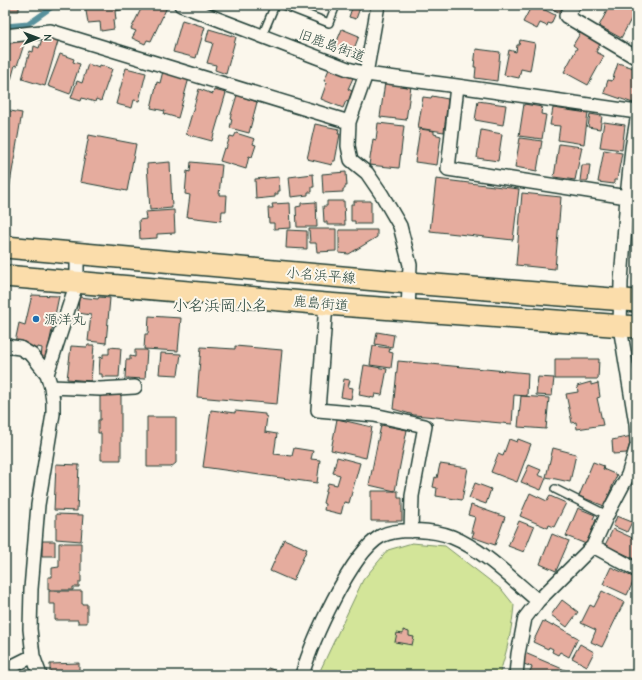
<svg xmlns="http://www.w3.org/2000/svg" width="642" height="680" font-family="'Comic Neue','Klee One',sans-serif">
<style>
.green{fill:#d3e599;stroke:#799166}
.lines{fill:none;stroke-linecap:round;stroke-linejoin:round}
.stream{stroke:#59919c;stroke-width:5}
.building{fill:#e5ac9e;stroke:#1f3d34}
.service-casing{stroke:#1f3d34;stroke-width:10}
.minor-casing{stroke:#1f3d34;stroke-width:16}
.primary-casing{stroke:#1f3d34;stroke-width:24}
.service{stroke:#fbf7ec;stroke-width:7}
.minor{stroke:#fbf7ec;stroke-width:13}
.primary{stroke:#fbddab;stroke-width:21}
.poi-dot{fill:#1f6fb2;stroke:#fbf7ec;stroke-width:1.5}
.labels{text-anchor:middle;stroke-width:4;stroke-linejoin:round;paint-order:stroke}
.street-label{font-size:14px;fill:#1f3d34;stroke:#fbf7ec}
.poi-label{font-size:14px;fill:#1f3d34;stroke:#fbf7ec;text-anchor:start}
.quarter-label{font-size:16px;fill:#1f3d34;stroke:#fbf7ec}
</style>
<rect width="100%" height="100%" fill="#fbf7ec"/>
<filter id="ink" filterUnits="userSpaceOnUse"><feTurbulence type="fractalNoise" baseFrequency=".025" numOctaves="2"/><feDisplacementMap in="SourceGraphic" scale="8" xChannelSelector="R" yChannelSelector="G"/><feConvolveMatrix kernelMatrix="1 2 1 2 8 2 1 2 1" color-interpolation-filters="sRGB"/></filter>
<g filter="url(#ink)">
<path class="green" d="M412 543 445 546 502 590 514 605C512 629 507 652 499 675H318L363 580 388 550Z"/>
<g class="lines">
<path class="stream" d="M5 26 28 24 55 5"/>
</g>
<path class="building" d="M5 5H19V11H5Z
M85 5H124L121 10 115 11 116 20H113L114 29 101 31 100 22 88 23Z
M143 5H168L151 41 147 40 145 44 132 38 136 31 131 29Z
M353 5H361L356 19 349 17Z
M532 5H535L555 15 551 24 548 23 547 26 540 23 537 29 523 22Z
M541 5H566L562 14 549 7 548 8Z
M610 5H637V8L621 38 599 26Z
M182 20 205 27 196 58 173 52Z
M209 29 236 37 226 74 215 70 216 65 207 63 213 43 206 41Z
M342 29 359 36 352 54 335 46Z
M581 32 601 42 596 52 604 56 588 85 564 72 577 48 573 45Z
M44 33 59 38 45 86 22 79 30 51 33 52 34 46 39 48Z
M15 38 25 41 17 66 15 65 11 80 5 78V48L8 49 10 42 13 43Z
M520 40 535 43 530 71 521 69 519 78 504 75 509 50 516 52 517 45H519Z
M476 49 500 52 497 81 475 78 476 67H474Z
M60 54 74 59 73 62 80 64 70 94 48 86Z
M618 63 637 69V95H636L633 103 604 93 608 80 612 81Z
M88 64 99 68 100 65 112 69 101 101 96 99 95 102 82 98 81 101 71 98 77 81 82 83Z
M126 68 146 73 139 101 134 100 132 108 116 104Z
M329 69 353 78 348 89 352 91 348 102 346 101 343 108 321 99 327 82 324 81Z
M163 71 189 78 178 118 164 114 165 111 151 108 157 82 160 83Z
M385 82 411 86 406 120 380 117Z
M199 89 213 94 214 90 226 93 212 141 186 134Z
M237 95 257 102 249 133 230 128 232 119 230 118Z
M432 96 448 99 444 132 418 128 423 97 431 98Z
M478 101 506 105 503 125 475 120Z
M524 104 542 107 541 114 546 115 542 139 519 136Z
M553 108 588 113 584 144 558 140 560 126 550 125Z
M5 110 22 113 6 207H5Z
M590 114 602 116 600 129 588 127Z
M604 122 625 125 622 150 600 147Z
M378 123 404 126 399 168 369 165 373 139 376 140Z
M315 124 339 129 338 134H340L335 161H333L332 165 307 159Z
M420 129 434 131V134L441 136 437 165 415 162Z
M481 130 502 134 498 161 477 158Z
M236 133 255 139 253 144 256 145 252 157 249 156 246 169 220 161 224 148 226 149 230 136 234 137Z
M89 135 136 144 127 191 80 182Z
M520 138 542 141 537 171 515 167Z
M559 144 582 147 575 180 554 177Z
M604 150 622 153 617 180H614V184L598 182Z
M170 162 172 208 150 210 147 164Z
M191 162 222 165 219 195H227L226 211H222L221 221 187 217 190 195 185 194 187 171 190 172Z
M582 165H590L588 181H580Z
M346 172 347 186H345V189H343V192L323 193 322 174Z
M313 174 314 187H312V192H308V195L291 197 289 177Z
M279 177 280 191H278V194H275V197L256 199 255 179Z
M436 179 519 189 513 240 430 231Z
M522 193 561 197 555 269 516 265Z
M327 201H344L345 225H327V222H324L323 206H327Z
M354 201H371V224H355V221H351V204H354Z
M316 202 317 227H297L296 207 301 206V203Z
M290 203 291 228 274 229V223H269L268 208H273L272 204Z
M174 210 175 233 157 234V238L140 239 139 220 146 219 145 212Z
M309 229H336V251L317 252 316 243H310Z
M287 230 307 231V249L286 248Z
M339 230H377V237L349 254 339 253Z
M32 295 59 296 46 359 41 358 42 348 38 347 37 350 29 348 30 346 15 342 19 323 25 325Z
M79 297 98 299 99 297 110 298 106 343 88 341 91 315 78 313Z
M149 316 181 318 178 351 144 349 145 334H148Z
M377 332 394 335 392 347 375 344Z
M88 345H94L91 381 67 379 71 346 87 347Z
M235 346 282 350 277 404 197 397 201 347 235 349Z
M373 346 390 348 389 352 393 353 391 368 370 365Z
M109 347 121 348 119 377H102V374H99L100 357 103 358V354H109Z
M135 350H147L145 379 125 378 126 360H130V356L135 357Z
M161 353 181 354 178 375 159 374Z
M555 359H599L598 379H555Z
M398 361 528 373 527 396 514 395 512 424 414 415 393 409Z
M364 365 387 369 382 395 375 394 374 398 359 395Z
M538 377 554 378 552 396 536 395Z
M344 379 350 380 348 387 353 388 351 399 341 397Z
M591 382V385L598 383 600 397 597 398 603 425 577 429 576 422 572 423 566 394 578 392 577 386Z
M100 394H121V460H101V433H98V420H100Z
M521 396 549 398 546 429 518 427Z
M211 410 235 413V411L265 414V416L267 417 265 432 277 434 274 454 292 456 294 448 313 451 311 459 320 460 317 483 203 467Z
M147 417H176V463L171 467H147Z
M337 419 372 427 366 458 331 450Z
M381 425 407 430 395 491 369 485Z
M632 436 627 453 613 454 612 440Z
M509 439 517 442 518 439 531 444 517 482 491 472 498 454 503 456Z
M553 448 576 454 570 482 546 477Z
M337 457 360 463 349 503 344 502 341 514 324 510 325 504 323 503 328 483 337 485 340 475 333 473Z
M593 462 604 466 603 469 617 475 604 506 579 496Z
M56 464 79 465 77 511 54 510Z
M440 464 468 468 462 500 436 496 437 488 433 487 435 477 437 478Z
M529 465 541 470 538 475 546 478 541 490 521 482Z
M475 483 491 489 486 504 469 498Z
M371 491H398V498H402V521H371Z
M530 493 547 501 550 496 566 503 554 527 549 525 548 528 520 516Z
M471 505 505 517 495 545 472 537 474 532H471L475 517 468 515Z
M578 508 595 515 593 519 596 520 586 544 566 536Z
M56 514 83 515 81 541 56 539Z
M617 516 632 522 627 532 613 526Z
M519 521 534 527 524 552 508 546Z
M613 529 637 540V560L605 545Z
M552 534 569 541 556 571 540 564Z
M284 539 307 549 293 581 270 571Z
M42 541H55V556H42Z
M59 543H81V582H79V587H73V590H48V577H52V568L59 567Z
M611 567 635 578 627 595 603 584Z
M49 591H82V604H87V623H78V620H55V604H49Z
M602 591 624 602 602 647 591 642 596 630 581 623 590 605 594 607Z
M562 600 578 612 567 627 551 615Z
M543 621 552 626 553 624 578 638 569 657 560 652 558 655 552 652 553 649 549 647 548 649 533 642Z
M403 630 409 632V636L414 637 412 645 395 642 397 633 403 634Z
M580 644 594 652 587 666 572 658Z
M525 653 565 670 563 675H528L532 667 521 663Z
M79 663V675H50V664Z
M268 668 286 674V675H265Z"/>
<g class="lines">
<defs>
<path id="service" d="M283 5 329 23 336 5
M262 36 275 5
M555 489 607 515"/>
<path id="minor" d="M181 5 348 69 366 74 457 86 637 112
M378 5 366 74 349 122 348 146 351 160 367 173 382 195 400 226 410 265 408 310
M574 5 566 16 637 58
M5 36 50 31 349 122
M457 86 448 169 627 197
M637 120 632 148 627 197 621 282 620 327 636 424 637 442
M326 304 318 410 374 415 425 426 412 496 411 531
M5 346 20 348 32 355 47 374 51 387 53 401V414L38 505 31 589 30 629 33 656 5 670
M47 374 77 282V252
M51 387 100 389 135 387
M593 546 637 570
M33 656 40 675
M302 675C312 641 350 554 381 536 398 527 435 530 452 537 482 549 513 580 538 601
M516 675 518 654 525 618 538 601 593 546 607 515 628 475 637 446"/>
<path id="primary" d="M5 247 410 283 637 301
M5 276 326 304 637 327"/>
</defs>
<use href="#service" class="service-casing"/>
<use href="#minor" class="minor-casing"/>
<use href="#primary" class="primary-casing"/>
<use href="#service" class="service"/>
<use href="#minor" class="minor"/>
<use href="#primary" class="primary"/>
</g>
</g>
<circle class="poi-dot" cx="36" cy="319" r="4"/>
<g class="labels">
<g class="street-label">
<text transform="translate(332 45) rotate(20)" y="5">旧鹿島街道</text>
<text transform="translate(321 275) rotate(5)" y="5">小名浜平線</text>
<text transform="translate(321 303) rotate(5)" y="5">鹿島街道</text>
</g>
<g class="poi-label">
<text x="44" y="324">源洋丸</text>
</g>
<g class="quarter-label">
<text x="220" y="311">小名浜岡小名</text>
</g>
</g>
<rect width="642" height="680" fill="none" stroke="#fbf7ec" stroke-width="20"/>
<rect x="10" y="10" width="622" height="660" fill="none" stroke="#1f3d34" stroke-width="1.5" filter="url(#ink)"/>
<g transform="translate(38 38) rotate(89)" stroke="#fbf7ec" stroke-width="3" paint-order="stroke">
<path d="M0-3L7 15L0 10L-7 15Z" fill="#1f3d34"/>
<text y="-6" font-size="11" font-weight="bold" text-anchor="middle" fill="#1f3d34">N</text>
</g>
</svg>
